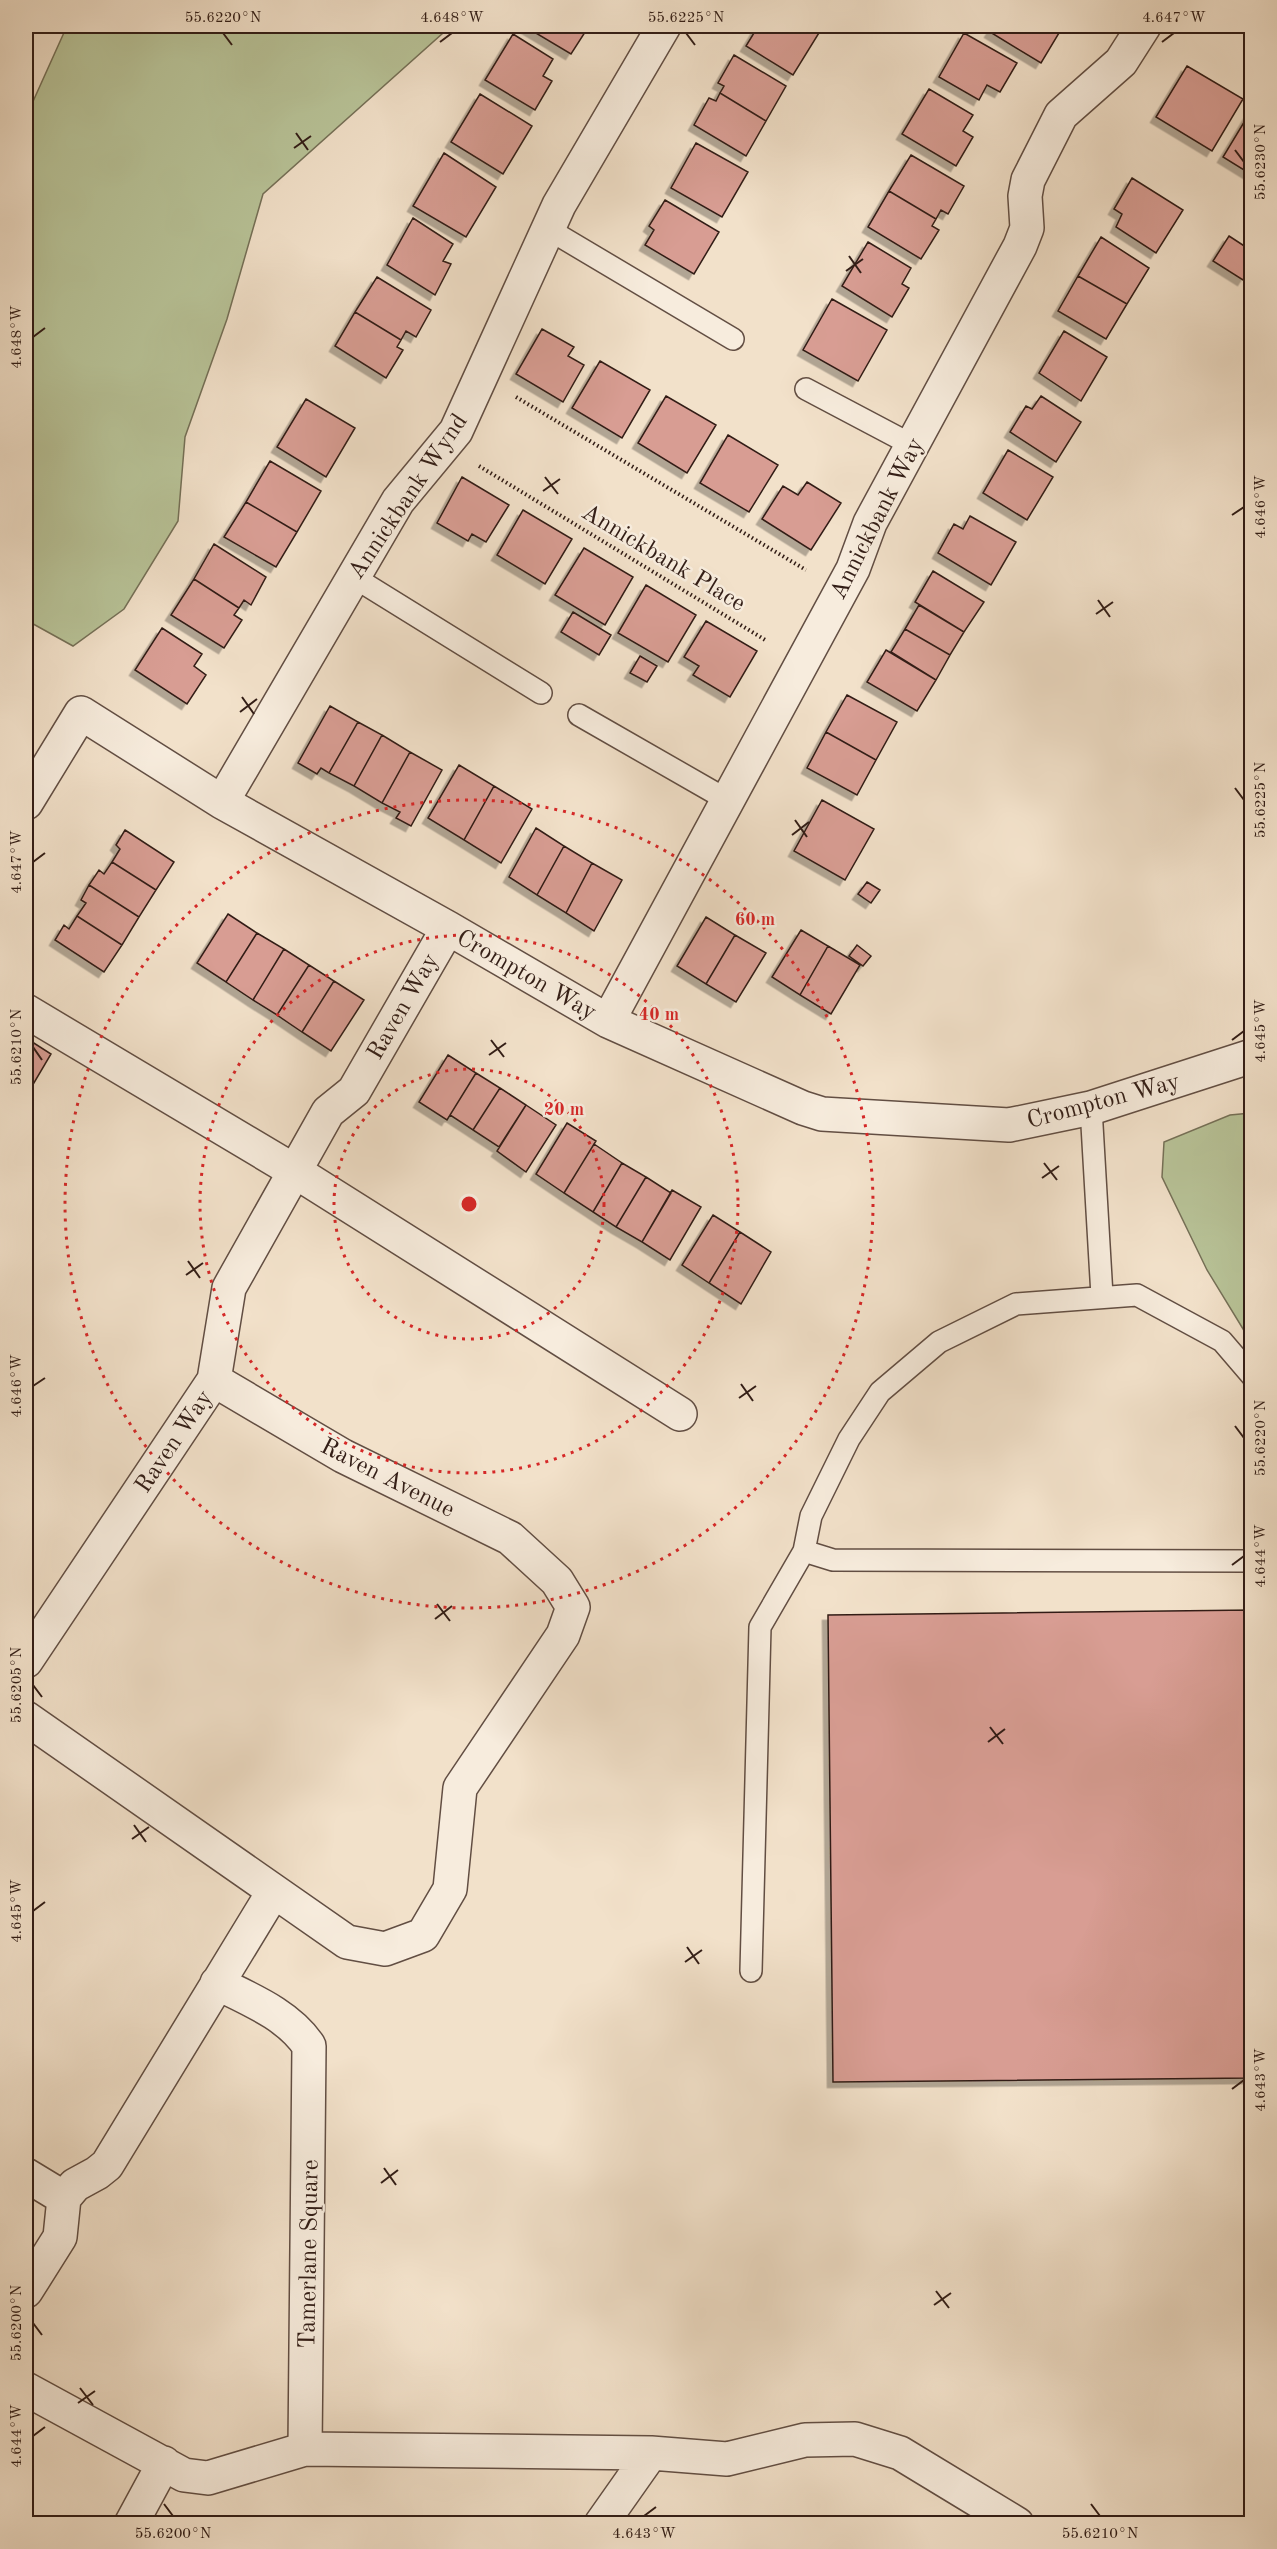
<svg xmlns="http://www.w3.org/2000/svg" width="1277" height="2549" font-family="'Old Standard TT',serif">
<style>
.green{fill:#b8c398;stroke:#757057;stroke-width:1.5}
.building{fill:#d89d93;stroke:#321d16;stroke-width:1.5;filter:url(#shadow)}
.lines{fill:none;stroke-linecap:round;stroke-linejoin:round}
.service-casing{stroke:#624e43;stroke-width:24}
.minor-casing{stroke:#624e43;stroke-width:36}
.path{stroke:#321d16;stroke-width:4;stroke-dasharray:1.5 3;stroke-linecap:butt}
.service{stroke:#f7ecdd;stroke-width:21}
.minor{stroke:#f7ecdd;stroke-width:33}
.ticks{fill:none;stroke:#321d16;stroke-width:2}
.ring{fill:none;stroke:#d62828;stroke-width:3;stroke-dasharray:3 6}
.labels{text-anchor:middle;stroke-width:5;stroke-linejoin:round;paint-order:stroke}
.street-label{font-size:24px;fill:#321d16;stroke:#f7ecdd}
.centre{fill:#d62828;stroke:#f7ecdd;stroke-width:3}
.ring-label{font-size:18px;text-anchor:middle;font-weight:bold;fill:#d62828;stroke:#f7ecdd;stroke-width:5;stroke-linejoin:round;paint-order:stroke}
.neatline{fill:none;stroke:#321d16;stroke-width:2}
.ticks-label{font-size:15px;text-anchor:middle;fill:#321d16}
</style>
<defs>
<filter id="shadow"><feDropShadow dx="-5.5" dy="5.5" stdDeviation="0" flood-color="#0004"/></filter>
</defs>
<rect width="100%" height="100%" fill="#f2e1ca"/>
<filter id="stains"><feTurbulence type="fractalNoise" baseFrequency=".00333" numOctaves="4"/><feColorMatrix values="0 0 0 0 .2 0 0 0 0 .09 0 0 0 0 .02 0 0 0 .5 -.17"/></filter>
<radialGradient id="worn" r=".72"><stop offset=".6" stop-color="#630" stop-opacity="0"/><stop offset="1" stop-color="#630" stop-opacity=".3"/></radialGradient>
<path class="green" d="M67 26H447L443 33 263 194 227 319 185 437 178 521 124 609 73 646 26 620V117Z
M1251 1113H1252L1251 1342 1207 1270 1162 1177 1164 1142 1230 1115Z"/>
<path class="building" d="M524 26H589L571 54Z
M752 26H818L822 28 793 75 746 46 757 28Z
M994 26H1048L1059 33 1041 63 990 32Z
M964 33 1017 63 1000 92 987 85 979 100 939 77Z
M513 34 553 59 543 76 552 81 535 110 485 80Z
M734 55 786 86 766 121 720 93 724 86 718 83Z
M1187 66 1243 99 1212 151 1156 117Z
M929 89 973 115 963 131 973 137 956 166 902 134Z
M720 93 766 121 746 156 694 125 709 98 716 101Z
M480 94 532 126 503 174 451 142Z
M1252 109V175L1223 157Z
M696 143 748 172 722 217 671 188Z
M444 153 496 187 466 237 413 206Z
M911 155 964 186 948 214 941 210 936 219 889 191Z
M1132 178 1183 210 1156 253 1116 227 1122 214 1114 209Z
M889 191 936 219 932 226 939 230 921 259 868 227Z
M665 200 719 232 694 274 645 245 654 230 649 226Z
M413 218 453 244 443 261 451 264 435 295 387 265Z
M1229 236 1252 251V266L1243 280 1213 261Z
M1101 237 1149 268 1127 304 1078 276Z
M868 242 911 268 902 284 909 288 892 317 842 286Z
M1078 276 1127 304 1106 339 1058 311Z
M377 277 431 310 416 337 406 331 401 340 355 312Z
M832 299 887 330 858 381 803 350Z
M355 312 401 340 397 347 403 350 386 378 335 346Z
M542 329 574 347 568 356 584 365 563 402 516 374Z
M1064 331 1107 357 1081 401 1039 373Z
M600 361 650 390 622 438 572 408Z
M666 396 716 425 687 473 638 443Z
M1041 396 1081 422 1056 462 1010 432 1026 406 1032 409Z
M306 399 355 428 326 477 277 447Z
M728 435 778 465 749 512 700 483Z
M1008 450 1053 477 1027 520 983 493Z
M270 461 321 491 297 532 246 502Z
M462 477 509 505 486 542 472 534 468 541 437 523Z
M807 482 841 503 811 550 762 519 783 486 798 495Z
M246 502 297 532 276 567 224 537Z
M523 510 572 539 545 584 497 555Z
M970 516 1016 542 991 585 938 553 954 524 963 529Z
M214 544 266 577 251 605 244 600 239 608 194 579Z
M584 548 633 577 605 625 555 595Z
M933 571 984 602 964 632 915 602Z
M194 579 239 608 234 615 242 620 224 648 171 615Z
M646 585 696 615 668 662 618 633Z
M919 605 964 632 950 655 905 629Z
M573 612 611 635 599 655 561 632Z
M706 621 757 651 730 697 693 675 699 666 684 657Z
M162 628 202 654 194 666 206 675 187 704 135 670Z
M905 629 950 655 936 680 891 652Z
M886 650 936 680 917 711 867 682Z
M640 656 657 666 647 682 630 673Z
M847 695 897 722 876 760 826 732Z
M330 706 358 722 329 773 321 768 317 774 298 763Z
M358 722 382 735 354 786 329 773Z
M826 732 876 760 857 795 807 768Z
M382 735 410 752 382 803 354 786Z
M410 752 442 770 411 826 396 818 400 812 382 803Z
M459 765 494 786 464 840 428 818Z
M494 786 532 809 501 863 464 840Z
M822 800 874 829 845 880 794 851Z
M536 828 564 846 537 895 509 877Z
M125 830 174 862 156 890 112 862 120 849 116 845Z
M564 846 592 863 566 913 537 895Z
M112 862 156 890 139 917 89 885 99 870 104 874Z
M592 863 622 880 594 931 566 913Z
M867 882 880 890 871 903 858 894Z
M89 885 139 917 122 945 77 916 86 903 81 900Z
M228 914 257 933 226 982 197 963Z
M77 916 122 945 104 972 55 940 64 925 69 929Z
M706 917 735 935 706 984 677 966Z
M801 930 828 946 800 995 772 977Z
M257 933 284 949 253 1000 226 982Z
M735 935 766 953 736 1002 706 984Z
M857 945 871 956 863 966 849 956Z
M828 946 860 965 831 1014 800 995Z
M284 949 309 965 277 1015 253 1000Z
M309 965 334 981 302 1032 277 1015Z
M334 981 364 1000 331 1051 302 1032Z
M26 1038 51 1054 28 1093 26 1092Z
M448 1055 476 1073 447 1120 419 1102Z
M476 1073 500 1088 473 1130 450 1115Z
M500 1088 526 1105 499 1147 473 1130Z
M526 1105 556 1125 526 1172 497 1151Z
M567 1123 596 1141 564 1193 536 1174Z
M594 1144 622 1163 593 1212 564 1193Z
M622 1163 646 1177 616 1227 593 1212Z
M646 1177 671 1193 642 1242 616 1227Z
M672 1190 701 1207 670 1260 642 1242Z
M713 1215 740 1232 709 1283 682 1265Z
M740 1232 771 1252 741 1304 709 1283Z
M1252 1610V2078L833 2082 828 1615Z"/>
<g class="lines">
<defs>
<path id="service" d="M548 229 733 339
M806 389 912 445
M352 576 541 693
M579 715 729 801
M1091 1108 1102 1296
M1252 1376 1222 1341 1137 1295 1016 1304 939 1342 880 1392 849 1439 811 1516 804 1551 833 1560 1252 1561
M751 1971 760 1627 804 1551"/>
<path id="minor" d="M222 802 398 501 456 431 559 205 664 26
M26 803 81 713 222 802 448 928 608 1021 803 1108 822 1114 1009 1125 1091 1108 1252 1056
M26 1011 296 1172 680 1414
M608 1021 853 569 870 523 1020 246 1027 228 1025 196 1028 180 1061 115 1121 62 1144 26
M26 1661 214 1380 229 1288 328 1112 354 1091 448 928
M26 1718 347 1942 385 1949 423 1935 450 1889 460 1788 563 1635 573 1607 557 1581 510 1538 343 1456 214 1380
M217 1983C249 1999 289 2015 309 2046L305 2449
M26 2175 64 2198
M26 2291 60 2237 64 2198 75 2185 97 2173 107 2165 274 1891
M26 2389 184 2475 208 2478 305 2449 651 2453 727 2459 805 2440 855 2439 900 2453 1017 2524
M131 2524 164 2463
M601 2524 651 2453"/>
</defs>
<use href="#service" class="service-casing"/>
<use href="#minor" class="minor-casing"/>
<path class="path" d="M516 397 806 570
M479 466 767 641"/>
<use href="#service" class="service"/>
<use href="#minor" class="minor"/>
</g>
<path class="ticks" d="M223 33 232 45M686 33 695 45M440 42 452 33M1162 42 1174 33M296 133 308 150M294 148 311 136M1235 150 1244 162M849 256 861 273M846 271 863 259M33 337 45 328M545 477 558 494M543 491 560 479M1232 515 1244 507M1098 600 1110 617M1096 614 1113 602M242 697 254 714M240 712 257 699M1235 788 1244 800M795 820 807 837M792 835 809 822M33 862 45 853M491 1040 504 1057M1232 1040 1244 1031M33 1047 42 1060M489 1055 506 1043M1044 1163 1057 1180M1042 1178 1059 1166M188 1261 200 1278M186 1275 203 1263M741 1384 753 1401M33 1386 45 1378M739 1398 756 1386M1235 1426 1244 1438M1232 1565 1244 1556M437 1604 450 1621M435 1619 452 1606M33 1685 42 1697M990 1727 1003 1744M988 1742 1005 1729M134 1825 146 1842M132 1839 149 1827M33 1911 45 1902M687 1947 699 1964M685 1962 702 1950M1232 2089 1244 2080M384 2168 396 2185M381 2183 398 2170M936 2291 949 2308M934 2305 951 2293M33 2323 42 2335M80 2388 93 2405M78 2403 95 2391M33 2436 45 2427M164 2504 173 2516M1091 2504 1100 2516M644 2516 656 2507"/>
<g class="ring">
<circle cx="469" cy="1204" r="135"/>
<circle cx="469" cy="1204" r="269"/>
<circle cx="469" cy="1204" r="404"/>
</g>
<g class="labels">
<g class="street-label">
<text transform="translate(407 496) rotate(-56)" y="8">Annickbank Wynd</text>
<text transform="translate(876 518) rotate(-63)" y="8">Annickbank Way</text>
<text transform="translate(664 557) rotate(31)" y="8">Annickbank Place</text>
<text transform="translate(527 974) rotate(30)" y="8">Crompton Way</text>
<text transform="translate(402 1006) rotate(-60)" y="8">Raven Way</text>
<text transform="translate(1103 1100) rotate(-15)" y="8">Crompton Way</text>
<text transform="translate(173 1441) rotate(-56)" y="8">Raven Way</text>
<text transform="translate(388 1477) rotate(27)" y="8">Raven Avenue</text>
<text transform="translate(308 2254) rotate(-89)" y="8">Tamerlane Square</text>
</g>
</g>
<circle cx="469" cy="1204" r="9" class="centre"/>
<g class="ring-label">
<text x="755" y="925">60 m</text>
<text x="659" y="1020">40 m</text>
<text x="564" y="1115">20 m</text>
</g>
<rect width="1277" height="2549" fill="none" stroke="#f2e1ca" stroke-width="66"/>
<rect x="33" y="33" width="1211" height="2483" class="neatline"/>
<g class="ticks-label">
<text x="223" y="22">55.6220°N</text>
<text x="452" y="22">4.648°W</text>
<text x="686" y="22">55.6225°N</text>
<text x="1174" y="22">4.647°W</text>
<text transform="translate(1260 162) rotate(-90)" y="5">55.6230°N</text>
<text transform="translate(16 337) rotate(-90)" y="5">4.648°W</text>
<text transform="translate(1260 507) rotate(-90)" y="5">4.646°W</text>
<text transform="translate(1260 800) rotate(-90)" y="5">55.6225°N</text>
<text transform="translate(16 862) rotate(-90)" y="5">4.647°W</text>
<text transform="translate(1260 1031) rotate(-90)" y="5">4.645°W</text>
<text transform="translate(16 1047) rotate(-90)" y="5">55.6210°N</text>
<text transform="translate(16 1386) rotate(-90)" y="5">4.646°W</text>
<text transform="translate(1260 1438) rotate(-90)" y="5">55.6220°N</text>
<text transform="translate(1260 1556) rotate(-90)" y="5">4.644°W</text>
<text transform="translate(16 1685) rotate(-90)" y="5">55.6205°N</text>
<text transform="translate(16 1911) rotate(-90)" y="5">4.645°W</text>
<text transform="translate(1260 2080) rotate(-90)" y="5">4.643°W</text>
<text transform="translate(16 2323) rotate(-90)" y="5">55.6200°N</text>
<text transform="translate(16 2436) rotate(-90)" y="5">4.644°W</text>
<text x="173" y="2538">55.6200°N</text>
<text x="644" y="2538">4.643°W</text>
<text x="1100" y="2538">55.6210°N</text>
</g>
<rect width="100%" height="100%" filter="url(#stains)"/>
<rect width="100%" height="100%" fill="url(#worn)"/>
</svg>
